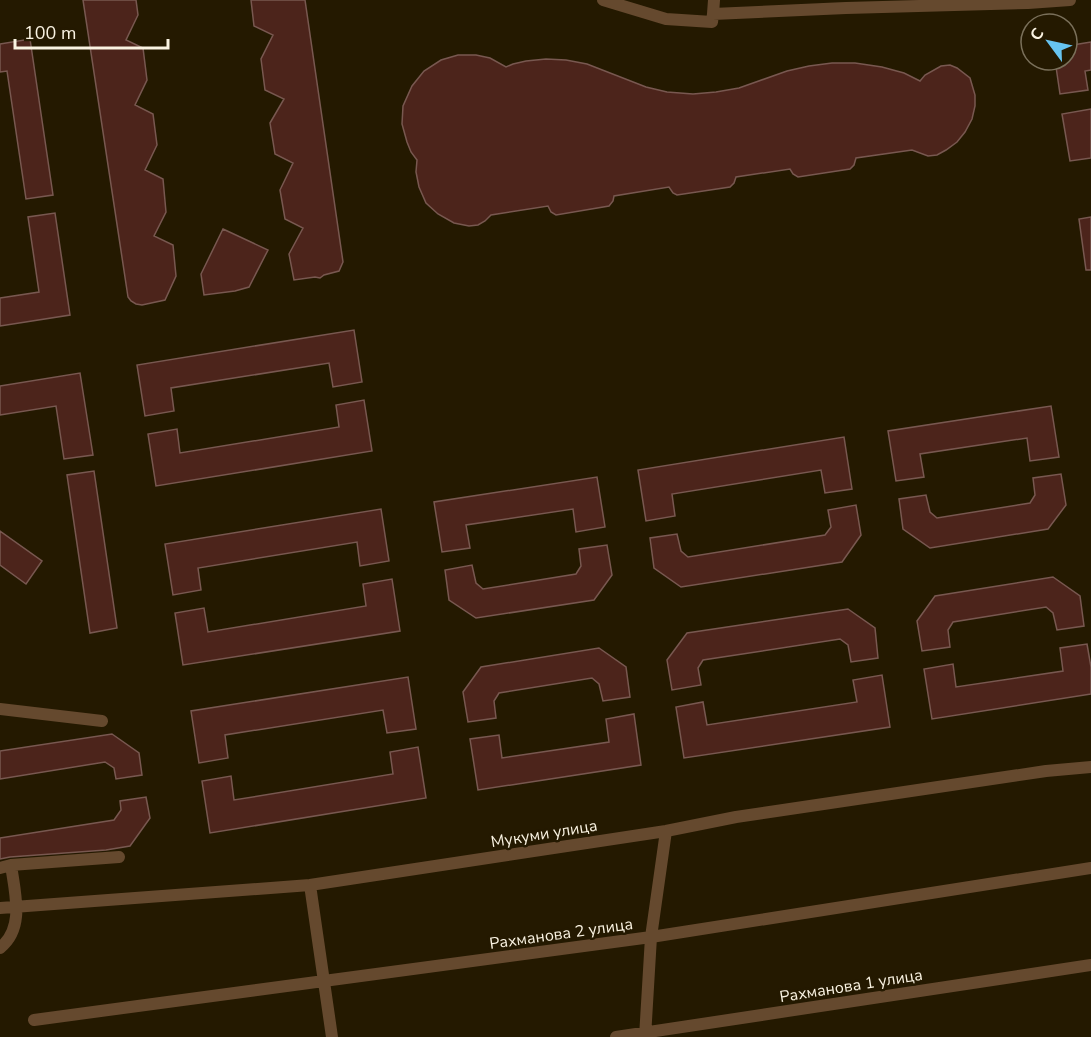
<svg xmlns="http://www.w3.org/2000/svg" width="1091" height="1037" font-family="'Nunito Sans',sans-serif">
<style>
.building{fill:#4c241b;stroke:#785850;stroke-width:1.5}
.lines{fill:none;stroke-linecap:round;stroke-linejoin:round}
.minor{stroke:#65492e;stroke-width:12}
.labels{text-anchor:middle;stroke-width:5;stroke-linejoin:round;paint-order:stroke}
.street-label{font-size:16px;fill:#faf3e2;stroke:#241900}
</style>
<rect width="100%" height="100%" fill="#241900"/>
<path class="building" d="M83 0H136L138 15 126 40 143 48 147 80 135 105 153 114 157 145 145 170 163 179 166 212 154 236 173 245 176 276 165 300 142 305 136 304 131 301 128 297Z
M251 0H305L343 262 339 271 324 275 320 278 315 277 294 280 289 254 303 228 285 219 280 190 293 163 275 154 270 123 284 99 265 90 261 59 273 35 254 26Z
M30 39 53 195 26 199 7 71 0 72V44Z
M1091 42V70L1085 71 1088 90 1060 94 1055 60H1067V46Z
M458 55H476L490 58 506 67 513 64 526 61 546 59 566 60 587 64 646 87 667 92 693 94 716 92 739 88 787 71 809 66 832 63H855L882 67 904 73 920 81 925 75 941 66 950 65 957 68 970 78 975 95V106L972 119 965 132 957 142 946 150 937 155 928 156 912 150 856 158 854 165 850 169 798 177 793 174 790 169 736 177 734 183 730 187 677 195 673 193 669 187 614 196 613 201 609 206 556 215 551 212 548 206 491 215 485 221 478 225 469 226 454 223 438 214 426 203 419 187 416 172 417 160 411 152 407 142 402 124 403 106 412 86 424 71 441 60Z
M1091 109V158L1070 161 1062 114Z
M55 213 70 315 0 326V298L39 292 28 217Z
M1091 217V270H1086L1079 219Z
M223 229 268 250 249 287 235 291 204 295 201 274Z
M354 330 362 382 333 387 329 363 171 388 174 411 145 416 137 365Z
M80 373 93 455 64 459 56 406 0 415V386Z
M364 400 372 451 156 486 148 434 177 429 180 453 339 427 336 405Z
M1051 406 1059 457 1030 461 1027 438 920 454 924 477 896 481 888 431Z
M844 437 852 489 825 493 821 470 672 494 675 516 646 521 638 470Z
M94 471 117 628 90 633 67 475Z
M1061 474 1066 505 1048 529 930 548 903 529 899 499 926 495 930 512 937 518 1030 503 1035 495 1033 478Z
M597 477 605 527 576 532 573 509 466 525 470 548 442 552 434 502Z
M856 505 861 535 842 562 681 587 654 568 650 538 677 534 681 551 688 557 825 535 831 527 828 510Z
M381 509 389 561 360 566 357 542 198 568 201 590 173 595 165 544Z
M0 531 42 561 26 584 0 565Z
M607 545 612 575 594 600 476 618 449 600 445 570 472 565 476 583 483 589 576 574 581 566 579 549Z
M1053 577 1080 596 1084 626 1057 630 1053 613 1046 607 953 622 948 630 950 647 922 651 917 621 935 596Z
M392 579 400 631 183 665 175 613 204 608 208 632 366 606 363 584Z
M848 609 875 628 878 658 851 662 848 645 840 639 703 660 698 668 701 685 672 690 667 660 687 633Z
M1087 644 1091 667V694L932 719 924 669 953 664 956 687 1063 671 1060 648Z
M599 648 626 667 630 697 603 701 599 684 592 678 499 693 494 701 496 718 468 722 463 692 481 667Z
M882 675 890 727 684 758 676 707 703 702 707 725 857 702 853 680Z
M408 677 416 729 387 733 383 710 225 735 228 758 199 763 191 711Z
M634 714 641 765 478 790 470 739 499 735 502 758 609 742 606 719Z
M112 734 139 753 142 775 116 779 114 768 105 762 0 779V751Z
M418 747 426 798 210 833 202 781 231 776 234 800 393 774 390 752Z
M146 797 150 818 130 846 106 850 10 857 0 859V838L114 820 121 810 120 801Z"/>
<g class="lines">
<path class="minor" d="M603 0 666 19 712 22 713 14 846 8 1028 3 1070 0
M713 14 714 0
M0 709 102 721
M11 865 119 857
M0 868 11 865C15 894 25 928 0 948
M310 885 332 1037
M0 908 310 885 666 831 736 817 1046 771 1091 767
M34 1020 651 937 1091 868
M616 1037 1091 965
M645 1037 651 937 666 831"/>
</g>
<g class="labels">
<g class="street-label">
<text transform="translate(544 833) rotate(-9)" y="6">Мукуми улица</text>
<text transform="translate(561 933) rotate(-8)" y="6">Рахманова 2 улица</text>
<text transform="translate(851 985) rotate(-9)" y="6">Рахманова 1 улица</text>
</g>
</g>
<g transform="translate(1049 42) rotate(303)"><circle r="28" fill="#241900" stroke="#7a705a" stroke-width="1.5"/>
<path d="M0-4.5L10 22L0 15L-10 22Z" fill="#67c4f0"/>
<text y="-9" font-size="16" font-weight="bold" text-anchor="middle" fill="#faf3e2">С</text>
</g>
<path d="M15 39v9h153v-9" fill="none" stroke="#faf3e2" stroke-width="3"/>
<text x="24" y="39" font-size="18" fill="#faf3e2" stroke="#241900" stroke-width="4.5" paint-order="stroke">100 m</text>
</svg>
